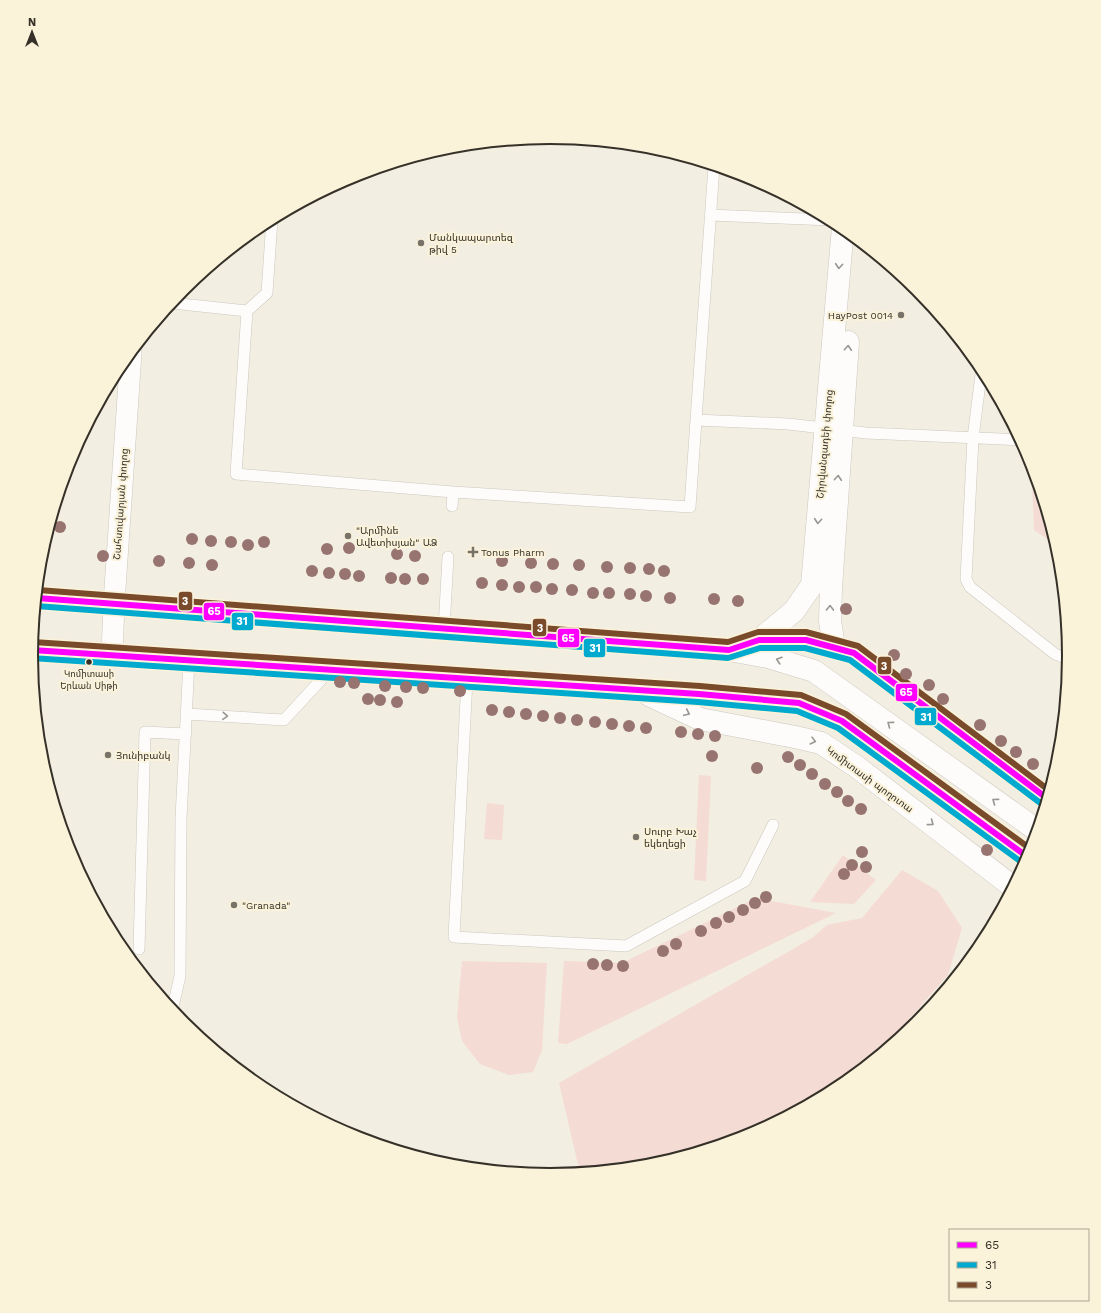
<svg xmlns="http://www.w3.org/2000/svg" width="1101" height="1313" font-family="'Work Sans','Noto Sans Armenian',sans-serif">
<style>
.green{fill:#f4dbd4}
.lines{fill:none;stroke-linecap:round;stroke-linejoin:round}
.lane-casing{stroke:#ccc8be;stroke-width:12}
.street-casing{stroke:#ccc8be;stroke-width:22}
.secondary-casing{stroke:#ccc8be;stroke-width:23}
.primary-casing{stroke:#ccc8be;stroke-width:23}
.lane{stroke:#fdfcfb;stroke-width:11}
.street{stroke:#fdfcfb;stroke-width:21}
.secondary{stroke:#fdfcfb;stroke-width:22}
.primary{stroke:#fdfcfb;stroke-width:22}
.bus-1-casing{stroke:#fbf2da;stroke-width:9}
.bus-2-casing{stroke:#fbf2da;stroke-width:9}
.bus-3-casing{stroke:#fbf2da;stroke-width:9}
.bus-1{stroke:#f0f;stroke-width:6}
.bus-2{stroke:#00a9ce;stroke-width:6}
.bus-3{stroke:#7a4b2a;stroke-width:6}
.tree{fill:#987471}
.oneway{stroke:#999692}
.poi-dot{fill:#787369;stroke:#fbf2da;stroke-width:1.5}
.bus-dot{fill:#353128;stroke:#fbf2da;stroke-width:1.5}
.labels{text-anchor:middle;stroke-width:4;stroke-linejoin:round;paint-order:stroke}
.bus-label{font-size:9px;fill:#353128;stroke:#fbf2da}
.poi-label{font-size:10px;fill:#353128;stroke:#fbf2da;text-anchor:start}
.street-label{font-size:10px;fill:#353128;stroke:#fbf2da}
.rim{fill:none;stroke:#353128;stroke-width:2}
.line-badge{stroke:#fbf2da;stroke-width:1.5}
.badge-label{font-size:11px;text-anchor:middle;font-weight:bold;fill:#fff}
</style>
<rect width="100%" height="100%" fill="#f3eee2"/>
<path class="green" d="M1031 459 1055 540 1053 543 1034 530Z
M699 775 711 776 706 881 694 880Z
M487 803 504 805 502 840 484 839Z
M843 855 876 880 854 904 810 902Z
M902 870 938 891 962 928 948 975 870 1063 839 1089 749 1137 652 1166 580 1173 559 1083 812 938 827 925 862 918Z
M756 898 836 913 567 1044 558 1043 564 961 622 963Z
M462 961 547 963 542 1050 533 1072 509 1075 480 1064 462 1041 457 1017Z"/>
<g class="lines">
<defs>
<path id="lane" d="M710 215 831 220
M172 303 247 311 236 474 453 492 690 507 696 420 788 424 866 433 1021 440
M247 311 267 293 272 219
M982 367 973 438 966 579 970 587 1055 654 1070 660
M696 420 714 166
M452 506 453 492
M444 628 448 557
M467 679 454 937 626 946 745 881 773 825
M187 714 284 720 330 670
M139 949 145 732 186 734
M172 1011 180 976 181 818 189 661"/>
<path id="street" d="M112 655 114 603 131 353"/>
<path id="secondary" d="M759 640 794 611 812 585 843 227
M834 646 830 621 831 588 848 342"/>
<path id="primary" d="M37 598 729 650 768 657 814 671 1038 831
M32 650 699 694 799 703 842 721 1029 858
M730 650 759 640H806L854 653 1048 799
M649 695 700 719 795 737 821 743 857 767 1013 887"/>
</defs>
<use href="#lane" class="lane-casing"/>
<use href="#street" class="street-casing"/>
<use href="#secondary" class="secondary-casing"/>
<use href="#primary" class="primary-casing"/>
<use href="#lane" class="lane"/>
<use href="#street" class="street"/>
<use href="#secondary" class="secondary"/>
<use href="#primary" class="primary"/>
<defs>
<path id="bus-1" d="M37 598 729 650 759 640H806L854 653 1048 799
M32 650 699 694 799 703 842 721 1029 858"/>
<path id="bus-2" d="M36 606 728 658 760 648H805L850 660 1043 805
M31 658 698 702 797 711 838 728 1024 864"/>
<path id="bus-3" d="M38 590 728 642 758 632H806L858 646 1050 791
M33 642 700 686 801 695 846 714 1032 850"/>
</defs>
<use href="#bus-1" class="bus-1-casing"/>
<use href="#bus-2" class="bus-2-casing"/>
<use href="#bus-3" class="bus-3-casing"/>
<use href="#bus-1" class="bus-1"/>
<use href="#bus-2" class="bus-2"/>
<use href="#bus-3" class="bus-3"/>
</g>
<g class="tree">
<circle cx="60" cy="527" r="6"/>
<circle cx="192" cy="539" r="6"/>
<circle cx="211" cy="541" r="6"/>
<circle cx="231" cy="542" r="6"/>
<circle cx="264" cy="542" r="6"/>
<circle cx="248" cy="545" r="6"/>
<circle cx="349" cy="548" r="6"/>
<circle cx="327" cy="549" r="6"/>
<circle cx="397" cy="554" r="6"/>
<circle cx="103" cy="556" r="6"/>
<circle cx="415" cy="556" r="6"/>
<circle cx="159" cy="561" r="6"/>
<circle cx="502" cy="561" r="6"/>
<circle cx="189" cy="563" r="6"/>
<circle cx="531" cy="563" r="6"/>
<circle cx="553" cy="564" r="6"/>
<circle cx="212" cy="565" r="6"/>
<circle cx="579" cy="565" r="6"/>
<circle cx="607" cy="567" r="6"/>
<circle cx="630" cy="568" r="6"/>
<circle cx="649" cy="569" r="6"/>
<circle cx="312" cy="571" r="6"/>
<circle cx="664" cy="571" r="6"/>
<circle cx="329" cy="573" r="6"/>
<circle cx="345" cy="574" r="6"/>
<circle cx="359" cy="576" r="6"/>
<circle cx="391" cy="578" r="6"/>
<circle cx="405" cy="579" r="6"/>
<circle cx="423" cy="579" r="6"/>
<circle cx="482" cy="583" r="6"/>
<circle cx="502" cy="585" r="6"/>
<circle cx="519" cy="587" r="6"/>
<circle cx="536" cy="587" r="6"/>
<circle cx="552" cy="589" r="6"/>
<circle cx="572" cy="590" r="6"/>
<circle cx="593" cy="593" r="6"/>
<circle cx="609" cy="593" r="6"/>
<circle cx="630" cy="594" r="6"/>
<circle cx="646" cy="596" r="6"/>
<circle cx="670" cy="598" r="6"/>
<circle cx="714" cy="599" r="6"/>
<circle cx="738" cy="601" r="6"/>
<circle cx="846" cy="609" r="6"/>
<circle cx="894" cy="655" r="6"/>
<circle cx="906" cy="674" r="6"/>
<circle cx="340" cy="682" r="6"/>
<circle cx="354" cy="683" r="6"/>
<circle cx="929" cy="685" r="6"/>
<circle cx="385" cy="686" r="6"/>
<circle cx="406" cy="687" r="6"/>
<circle cx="423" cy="688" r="6"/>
<circle cx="460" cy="691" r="6"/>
<circle cx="368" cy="699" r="6"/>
<circle cx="943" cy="699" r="6"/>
<circle cx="380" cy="700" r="6"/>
<circle cx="397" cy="702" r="6"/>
<circle cx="492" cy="710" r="6"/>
<circle cx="509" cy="712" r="6"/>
<circle cx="526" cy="714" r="6"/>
<circle cx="543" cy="716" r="6"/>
<circle cx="560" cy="718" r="6"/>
<circle cx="577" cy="720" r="6"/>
<circle cx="595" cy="722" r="6"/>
<circle cx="612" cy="724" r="6"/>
<circle cx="980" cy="725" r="6"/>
<circle cx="629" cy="726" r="6"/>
<circle cx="646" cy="728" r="6"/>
<circle cx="681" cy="732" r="6"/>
<circle cx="698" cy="734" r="6"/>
<circle cx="715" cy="736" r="6"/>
<circle cx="1001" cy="741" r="6"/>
<circle cx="1016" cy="752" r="6"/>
<circle cx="712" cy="756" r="6"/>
<circle cx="788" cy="757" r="6"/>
<circle cx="1033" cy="764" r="6"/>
<circle cx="800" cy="765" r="6"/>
<circle cx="757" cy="768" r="6"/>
<circle cx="812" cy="774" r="6"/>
<circle cx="825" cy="784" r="6"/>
<circle cx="837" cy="792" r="6"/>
<circle cx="848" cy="801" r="6"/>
<circle cx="861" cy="809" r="6"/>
<circle cx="987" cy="850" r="6"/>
<circle cx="862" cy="852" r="6"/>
<circle cx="852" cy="865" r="6"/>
<circle cx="866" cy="867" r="6"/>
<circle cx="844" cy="874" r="6"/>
<circle cx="766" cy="897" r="6"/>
<circle cx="755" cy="903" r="6"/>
<circle cx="743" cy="910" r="6"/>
<circle cx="729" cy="917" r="6"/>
<circle cx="716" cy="923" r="6"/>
<circle cx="701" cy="931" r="6"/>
<circle cx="676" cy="944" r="6"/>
<circle cx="663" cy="951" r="6"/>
<circle cx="593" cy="964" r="6"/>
<circle cx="607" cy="965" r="6"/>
<circle cx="623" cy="966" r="6"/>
</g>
<defs><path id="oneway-chevron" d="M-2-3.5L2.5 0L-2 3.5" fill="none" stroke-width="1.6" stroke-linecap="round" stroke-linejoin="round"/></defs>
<g class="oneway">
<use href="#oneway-chevron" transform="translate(839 266) rotate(95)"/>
<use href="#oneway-chevron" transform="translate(848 348) rotate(-86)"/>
<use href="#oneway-chevron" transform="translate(838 478) rotate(-86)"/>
<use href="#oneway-chevron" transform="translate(818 521) rotate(95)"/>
<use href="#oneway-chevron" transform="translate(830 608) rotate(-89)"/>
<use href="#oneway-chevron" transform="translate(779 660) rotate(-163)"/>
<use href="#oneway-chevron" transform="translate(687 713) rotate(25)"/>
<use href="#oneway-chevron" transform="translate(225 716) rotate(4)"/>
<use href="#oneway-chevron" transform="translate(890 724) rotate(-144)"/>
<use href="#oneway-chevron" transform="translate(813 741) rotate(14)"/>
<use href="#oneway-chevron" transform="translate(995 801) rotate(-144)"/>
<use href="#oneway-chevron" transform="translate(931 823) rotate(37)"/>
</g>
<g class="poi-dot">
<circle cx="421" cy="243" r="4"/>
<circle cx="901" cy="315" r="4"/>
<circle cx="348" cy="536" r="4"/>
<path d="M471 546h4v4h4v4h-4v4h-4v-4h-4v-4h4z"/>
<circle cx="108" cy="755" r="4"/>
<circle cx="636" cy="837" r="4"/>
<circle cx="234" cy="905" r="4"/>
</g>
<circle class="bus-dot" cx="89" cy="662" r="3.5"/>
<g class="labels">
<g class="bus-label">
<text x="89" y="677">Կոմիտասի<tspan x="89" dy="12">Երևան Սիթի</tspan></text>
</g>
<g class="poi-label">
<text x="429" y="241">Մանկապարտեզ<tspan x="429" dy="12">թիվ 5</tspan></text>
<text x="893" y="319" text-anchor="end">HayPost 0014</text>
<text x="356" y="534">"Արմինե<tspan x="356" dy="12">Ավետիսյան" ԱՁ</tspan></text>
<text x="481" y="556">Tonus Pharm</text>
<text x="116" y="759">Յունիբանկ</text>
<text x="644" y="835">Սուրբ Խաչ<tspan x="644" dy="12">եկեղեցի</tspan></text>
<text x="242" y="909">"Granada"</text>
</g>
<g class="street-label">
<text transform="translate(824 444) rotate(-85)" y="4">Շիրվանզադեի փողոց</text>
<text transform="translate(120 504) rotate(-86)" y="4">Շահսուվարյան փողոց</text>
<text transform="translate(870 779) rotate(36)" y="4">Կոմիտասի պողոտա</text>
</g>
</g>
<path d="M0 0H1101V1313H0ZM38 656a512 512 0 1 1 1024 0a512 512 0 1 1-1024 0Z" fill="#fbf2da" fill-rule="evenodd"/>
<path class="rim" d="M38 656a512 512 0 1 1 1024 0a512 512 0 1 1-1024 0Z"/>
<g class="line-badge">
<rect x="178" y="591" width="15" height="20" rx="4" fill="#7a4b2a"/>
<rect x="203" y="602" width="22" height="19" rx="4" fill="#f0f"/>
<rect x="231" y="612" width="23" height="19" rx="4" fill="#00a9ce"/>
<rect x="532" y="618" width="15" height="19" rx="4" fill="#7a4b2a"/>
<rect x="557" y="628" width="23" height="20" rx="4" fill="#f0f"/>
<rect x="583" y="638" width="23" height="20" rx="4" fill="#00a9ce"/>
<rect x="877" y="656" width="15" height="19" rx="4" fill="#7a4b2a"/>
<rect x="895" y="683" width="23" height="19" rx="4" fill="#f0f"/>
<rect x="914" y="707" width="23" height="19" rx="4" fill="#00a9ce"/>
</g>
<g class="badge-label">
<text x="185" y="605">3</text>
<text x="214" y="615">65</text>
<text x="242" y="625">31</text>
<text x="540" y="632">3</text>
<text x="568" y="642">65</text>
<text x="595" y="652">31</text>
<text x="884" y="670">3</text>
<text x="906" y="696">65</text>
<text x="926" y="721">31</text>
</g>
<rect x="949" y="1229" width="140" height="72" fill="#fbf2da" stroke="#aca593"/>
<rect x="957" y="1242" width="20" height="6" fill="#ff00ff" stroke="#aca593"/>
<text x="985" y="1249" font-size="12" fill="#353128">65</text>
<rect x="957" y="1262" width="20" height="6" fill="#00a9ce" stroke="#aca593"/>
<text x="985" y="1269" font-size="12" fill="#353128">31</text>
<rect x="957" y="1282" width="20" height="6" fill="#7a4b2a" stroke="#aca593"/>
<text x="985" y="1289" font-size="12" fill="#353128">3</text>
<g transform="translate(32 32)" stroke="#fbf2da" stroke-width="3" paint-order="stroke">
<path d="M0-3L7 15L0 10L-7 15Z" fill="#353128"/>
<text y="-6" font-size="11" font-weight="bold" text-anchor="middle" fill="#353128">N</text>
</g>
</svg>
